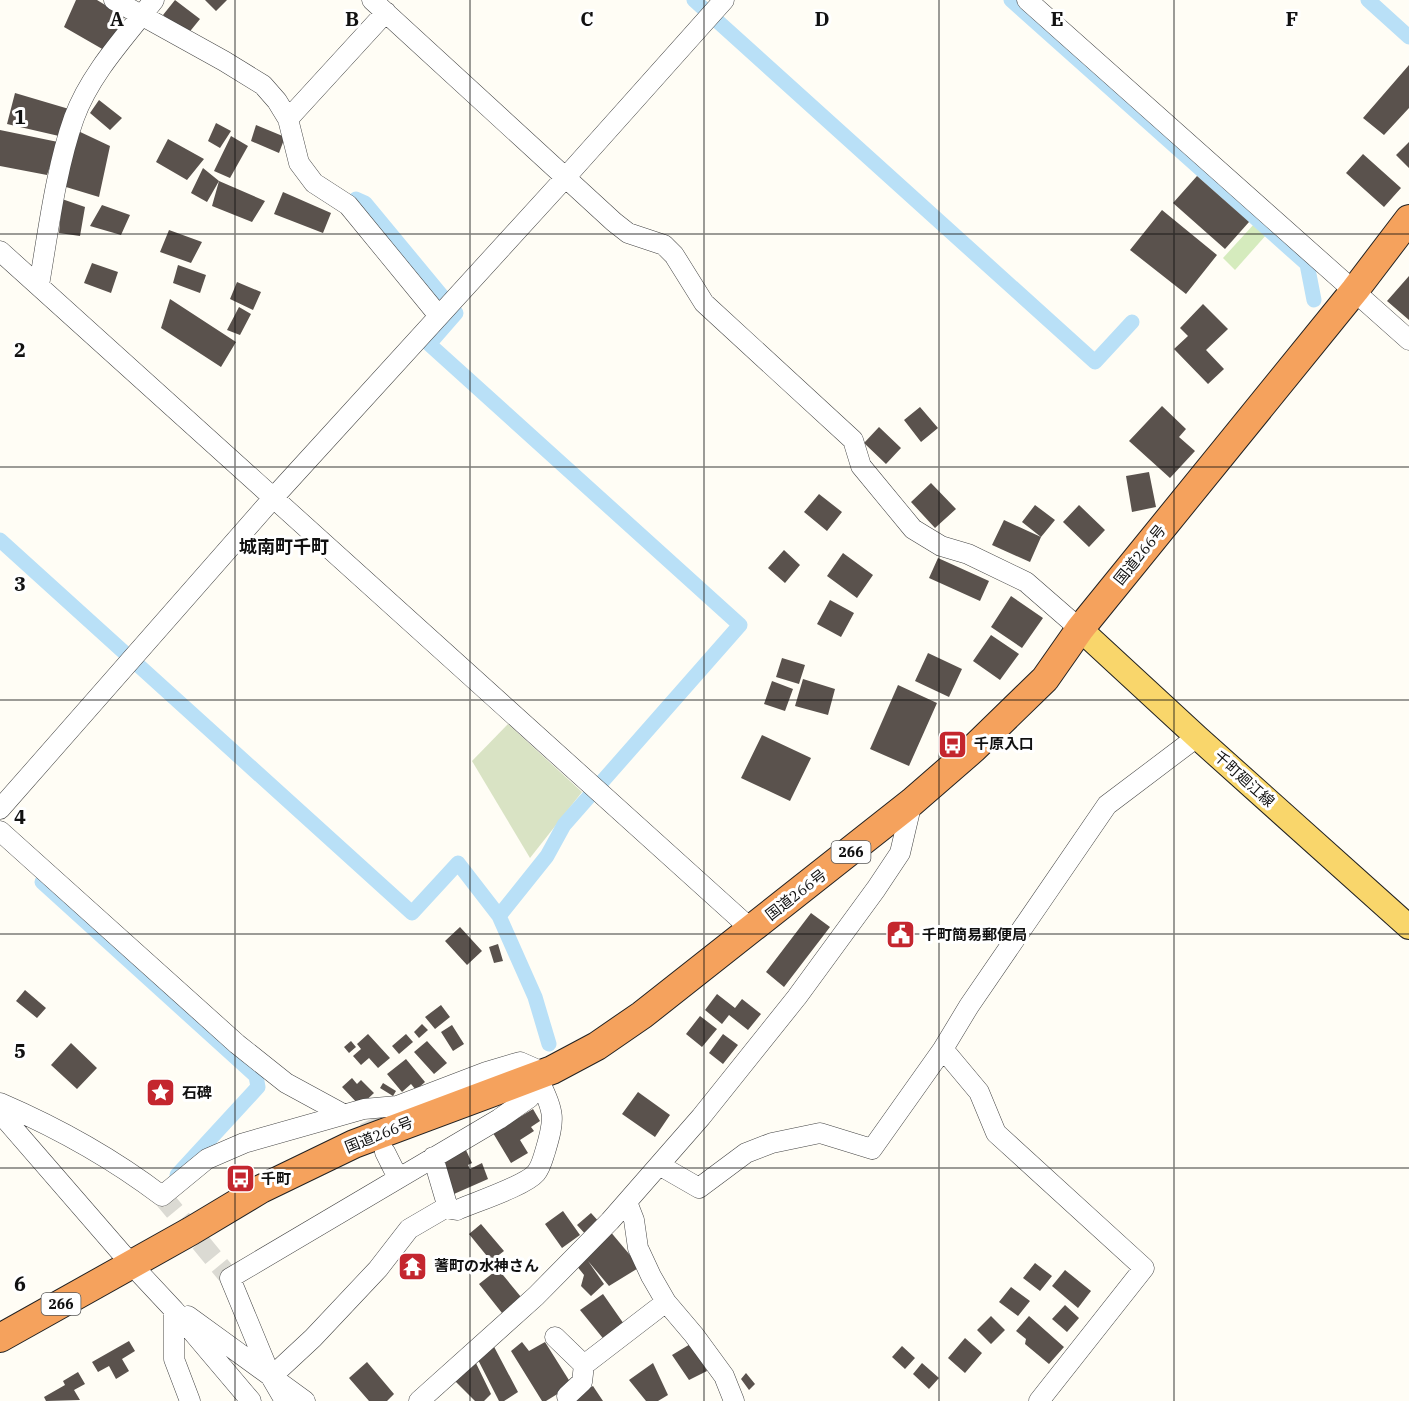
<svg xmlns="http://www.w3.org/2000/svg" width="1409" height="1401" font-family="'IBM Plex Serif','Noto Sans JP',serif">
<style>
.green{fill:#d5ebbd}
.cemetery{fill:#d9e3c4}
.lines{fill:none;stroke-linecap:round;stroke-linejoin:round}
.canal{stroke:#b9e0f7;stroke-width:15}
.building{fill:#5a524d}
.minor-tunnel{stroke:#dbdad3;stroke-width:20;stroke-dasharray:20 10;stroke-linecap:butt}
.minor-casing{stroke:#444;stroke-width:21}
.major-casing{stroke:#222;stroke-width:26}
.highway-casing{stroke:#222;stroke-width:30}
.minor{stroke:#fff;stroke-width:20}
.major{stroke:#f9d66b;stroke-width:24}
.highway{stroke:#f5a25d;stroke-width:28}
.grid{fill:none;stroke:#111;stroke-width:1.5;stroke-opacity:0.55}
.labels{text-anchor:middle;stroke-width:6;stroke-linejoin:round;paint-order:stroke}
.shield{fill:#fff;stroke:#585858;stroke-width:1.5}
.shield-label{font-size:14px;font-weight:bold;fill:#111}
.street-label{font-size:15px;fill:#111;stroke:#fff}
.poi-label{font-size:15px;font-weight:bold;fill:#111;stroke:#fff;text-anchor:start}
.quarter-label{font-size:18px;font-weight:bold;fill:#111;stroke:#fff}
.grid-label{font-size:20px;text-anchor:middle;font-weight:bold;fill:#111;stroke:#fff;stroke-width:6;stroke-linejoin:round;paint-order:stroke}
</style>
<rect width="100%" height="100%" fill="#fffdf5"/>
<path class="green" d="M1255 223 1267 234 1235 270 1223 258Z"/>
<path class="cemetery" d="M508 724 582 792 530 858 472 761Z"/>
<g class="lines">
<path class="canal" d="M694 0 1095 362 1132 322
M1011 0 1307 264 1314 300
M1368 0 1409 37
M356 199 365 203 456 313 429 344 740 625 564 825 547 856 499 916
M0 540 412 913 458 863 499 916 535 997 549 1044
M42 882 256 1076 258 1087 177 1175"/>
</g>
<path class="building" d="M76 0H97L125 17 104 50 64 27Z
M175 0 200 19 187 35 163 15Z
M205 0H227L216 11Z
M1409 65V108L1384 135 1363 118Z
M15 93 69 109 59 136 7 124Z
M99 100 122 118 110 130 90 113Z
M216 123 231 131 220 148 208 141Z
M256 125 285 137 279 153 251 141Z
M0 130 58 142 47 175 0 166Z
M76 130 110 146 99 197 66 187Z
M231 136 248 146 230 178 214 171Z
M168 139 204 159 187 180 156 162Z
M1409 142V168L1396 155Z
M1363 154 1401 188 1384 207 1346 173Z
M203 168 219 181 265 201 252 222 212 206 219 181 207 202 191 193Z
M1197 176 1249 222 1225 249 1173 203Z
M283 192 331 213 323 233 274 214Z
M62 199 85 207 80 236 59 233Z
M102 205 130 215 121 235 90 226Z
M1162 210 1217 255 1186 294 1130 250Z
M169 230 202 242 191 263 160 252Z
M92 263 118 272 111 293 84 283Z
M178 265 206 275 200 293 173 283Z
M1409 276V320L1387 301Z
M237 282 261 292 253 310 230 299Z
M170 299 236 342 221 367 161 328Z
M1203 304 1228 329 1206 350 1224 369 1208 384 1174 349 1188 336 1180 328Z
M239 307 251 314 240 335 227 330Z
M1162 406 1186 429 1179 437 1195 451 1170 478 1129 441Z
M920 407 938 428 921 442 904 420Z
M879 427 901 448 886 464 864 443Z
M1149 472 1156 507 1132 512 1126 476Z
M931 483 956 509 935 528 911 502Z
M819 494 842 512 827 531 804 512Z
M1035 505 1055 520 1041 537 1030 562 992 545 1004 520 1041 537 1022 522Z
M1079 505 1105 530 1089 547 1063 522Z
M784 550 800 565 785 583 768 568Z
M843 553 873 575 857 598 827 576Z
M938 558 989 581 980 601 929 578Z
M1011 596 1043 618 1022 648 991 627Z
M830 600 854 613 841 637 817 624Z
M991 635 1019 654 1000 680 973 661Z
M928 653 962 669 949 697 915 681Z
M782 658 805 665 799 684 776 677Z
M803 679 835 689 828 715 795 706Z
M772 681 793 689 785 711 764 704Z
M898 685 937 703 909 766 870 749Z
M762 735 811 758 790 801 741 778Z
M811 913 830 927 784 987 766 972Z
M460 927 482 951 467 965 445 941Z
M498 944 503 961 494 963 489 947Z
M25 990 46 1008 37 1018 16 1001Z
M717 994 735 1008 742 999 761 1014 748 1030 729 1015 722 1024 705 1010Z
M441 1005 450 1017 435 1029 425 1017Z
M700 1016 717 1029 702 1047 686 1034Z
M422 1024 428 1030 419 1038 414 1032Z
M452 1025 464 1044 453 1051 441 1032Z
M368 1034 390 1058 378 1068 369 1058 361 1065 353 1056 361 1049 357 1044Z
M406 1034 413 1042 399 1054 392 1046Z
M723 1034 738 1045 723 1064 709 1053Z
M351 1041 356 1047 349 1053 344 1047Z
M427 1041 447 1063 434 1074 414 1052Z
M71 1043 97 1068 77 1089 51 1065Z
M406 1059 425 1082 416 1090 411 1084 402 1092 387 1074Z
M352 1078 357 1084 361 1080 374 1093 360 1106 342 1087Z
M383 1083 396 1091 393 1096 380 1088Z
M638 1092 670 1115 655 1137 622 1114Z
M533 1109 540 1121 531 1127 534 1131 520 1140 528 1153 511 1163 493 1133Z
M465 1148 472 1163 468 1165 470 1169 482 1163 488 1179 454 1194 439 1159Z
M563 1211 580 1235 562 1248 545 1224Z
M591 1213 601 1224 588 1237 577 1225Z
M481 1224 504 1251 491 1261 469 1234Z
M609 1230 640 1267 609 1286 588 1261 604 1284 591 1296 581 1286 584 1275 576 1265Z
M1035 1263 1052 1276 1040 1291 1023 1278Z
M498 1269 521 1297 502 1313 479 1284Z
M1065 1270 1091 1291 1078 1308 1052 1286Z
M1011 1287 1030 1301 1018 1316 999 1302Z
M603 1294 626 1327 606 1342 580 1310Z
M1065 1305 1079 1318 1067 1332 1052 1319Z
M991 1316 1005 1330 991 1344 977 1330Z
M1029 1316 1064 1347 1049 1364 1025 1344 1026 1339 1016 1331Z
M965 1338 982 1353 965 1373 948 1358Z
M129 1341 135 1351 122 1359 129 1371 116 1379 109 1366 98 1372 92 1362Z
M491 1341 518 1392 504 1401H499L474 1352Z
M522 1342 529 1351 545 1342 572 1385 546 1401H542L511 1351Z
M692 1343 707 1371 689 1380 672 1355Z
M902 1346 915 1358 905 1369 892 1357Z
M472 1355 491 1394 484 1401H475L450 1376Z
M367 1362 394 1394 387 1401H369L349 1378Z
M653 1363 668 1395 658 1401H646L629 1380Z
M922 1363 939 1378 929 1389 913 1374Z
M78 1372 85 1384 74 1390 80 1400 46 1401 44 1397 65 1385 63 1381Z
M746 1373 755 1384 749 1390 741 1379Z
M593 1386 603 1401H576L572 1397Z"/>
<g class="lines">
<path class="minor-tunnel" d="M369 1120 382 1147
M162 1196 230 1278"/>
<defs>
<path id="minor" d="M114 0 224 61 263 85 277 101 288 119 299 163 314 183 348 205 439 316
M372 0 614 222 628 233 664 245 674 255 704 303 853 440 861 466 913 529 941 546 968 554 1026 582 1080 629
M1027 0 1409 340
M288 119 386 12
M0 251 751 929
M39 285C48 233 56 168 74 118 90 74 125 37 154 0
M0 809 274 497 565 178 724 0
M0 831 237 1044 286 1083 343 1114
M943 1049 979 1092 996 1133 1144 1268 1039 1401
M0 1103C58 1128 112 1158 162 1196L207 1159 244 1143 364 1109 397 1106 486 1072 520 1062 545 1073 529 1098 499 1119 230 1278 271 1377 285 1401
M0 1113 131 1264 174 1310 251 1401
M385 1152 398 1178
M433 1157 448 1208
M659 1165 699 1188 746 1153 772 1143 820 1133 872 1149 943 1049 969 1006 1107 805 1197 737
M627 1202 634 1220 638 1248 651 1276 666 1302 694 1335 724 1376 734 1401
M174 1310V1359L190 1401
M188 1316 305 1401
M555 1337 584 1365 666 1302
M271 1377 313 1338 378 1269 409 1229 445 1208 457 1210C475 1202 525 1186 536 1173 541 1167 543 1158 545 1152 555 1119 555 1112 539 1081
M567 1396 582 1382 584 1365
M419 1401 536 1296 610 1221 701 1117 797 997 876 889 900 853 912 802"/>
<path id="major" d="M1080 629 1197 737 1409 927"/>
<path id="highway" d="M0 1338 191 1231 261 1189 354 1144 552 1070 597 1046 642 1015 912 802 973 749 1045 679 1080 629 1355 290 1409 219"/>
</defs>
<use href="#minor" class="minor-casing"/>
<use href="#major" class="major-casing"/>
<use href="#highway" class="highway-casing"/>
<use href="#minor" class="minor"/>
<use href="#major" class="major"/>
<use href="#highway" class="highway"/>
</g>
<path class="grid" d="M235 0V1401M470 0V1401M704 0V1401M939 0V1401M1174 0V1401M0 234H1409M0 467H1409M0 700H1409M0 934H1409M0 1168H1409"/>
<defs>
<symbol id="bus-square" viewBox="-11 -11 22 22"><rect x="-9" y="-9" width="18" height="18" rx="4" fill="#c4262e" stroke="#fff"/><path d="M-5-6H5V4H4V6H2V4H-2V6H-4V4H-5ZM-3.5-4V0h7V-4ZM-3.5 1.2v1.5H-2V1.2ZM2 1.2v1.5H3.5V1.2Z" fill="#fff"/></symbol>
<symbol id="civic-square" viewBox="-11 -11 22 22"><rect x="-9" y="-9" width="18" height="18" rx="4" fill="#c4262e" stroke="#fff"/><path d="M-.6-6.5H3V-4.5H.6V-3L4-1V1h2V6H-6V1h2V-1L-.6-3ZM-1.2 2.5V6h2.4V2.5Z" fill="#fff"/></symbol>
<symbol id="sight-square" viewBox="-11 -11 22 22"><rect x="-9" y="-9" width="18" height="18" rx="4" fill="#c4262e" stroke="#fff"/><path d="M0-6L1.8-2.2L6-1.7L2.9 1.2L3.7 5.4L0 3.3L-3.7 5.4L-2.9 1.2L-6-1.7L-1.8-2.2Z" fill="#fff"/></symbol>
<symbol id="temple-square" viewBox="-11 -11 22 22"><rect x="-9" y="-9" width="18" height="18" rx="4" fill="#c4262e" stroke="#fff"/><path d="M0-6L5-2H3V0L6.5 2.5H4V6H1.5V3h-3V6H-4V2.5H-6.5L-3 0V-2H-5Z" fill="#fff"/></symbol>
</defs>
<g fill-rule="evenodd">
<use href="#bus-square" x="936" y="728" width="33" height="33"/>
<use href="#civic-square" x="884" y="918" width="33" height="33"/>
<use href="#sight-square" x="144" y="1076" width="33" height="33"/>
<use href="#bus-square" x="224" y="1162" width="33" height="33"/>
<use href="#temple-square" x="396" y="1250" width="33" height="33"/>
</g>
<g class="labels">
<g class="shield">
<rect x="831.5" y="841" width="39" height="22" rx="4.5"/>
<rect x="41.5" y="1293" width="39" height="22" rx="4.5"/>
</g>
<g class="shield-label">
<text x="851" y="857">266</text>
<text x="61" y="1309">266</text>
</g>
<g class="street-label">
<text transform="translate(1140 555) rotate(-51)" y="5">国道266号</text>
<text transform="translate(1244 779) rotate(42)" y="5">千町廻江線</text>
<text transform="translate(796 895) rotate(-38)" y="5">国道266号</text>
<text transform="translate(379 1135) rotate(-22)" y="5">国道266号</text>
</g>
<g class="poi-label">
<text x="974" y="749">千原入口</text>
<text x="922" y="940">千町簡易郵便局</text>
<text x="182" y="1098">石碑</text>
<text x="261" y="1184">千町</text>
<text x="434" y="1271">蓍町の水神さん</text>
</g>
<g class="quarter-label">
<text x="284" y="553">城南町千町</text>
</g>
</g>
<g class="grid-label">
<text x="117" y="26">A</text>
<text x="352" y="26">B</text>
<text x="587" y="26">C</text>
<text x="822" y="26">D</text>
<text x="1057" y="26">E</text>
<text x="1292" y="26">F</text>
<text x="20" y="124">1</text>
<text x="20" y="357">2</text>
<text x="20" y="591">3</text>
<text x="20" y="824">4</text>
<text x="20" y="1058">5</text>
<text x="20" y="1291">6</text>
</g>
</svg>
